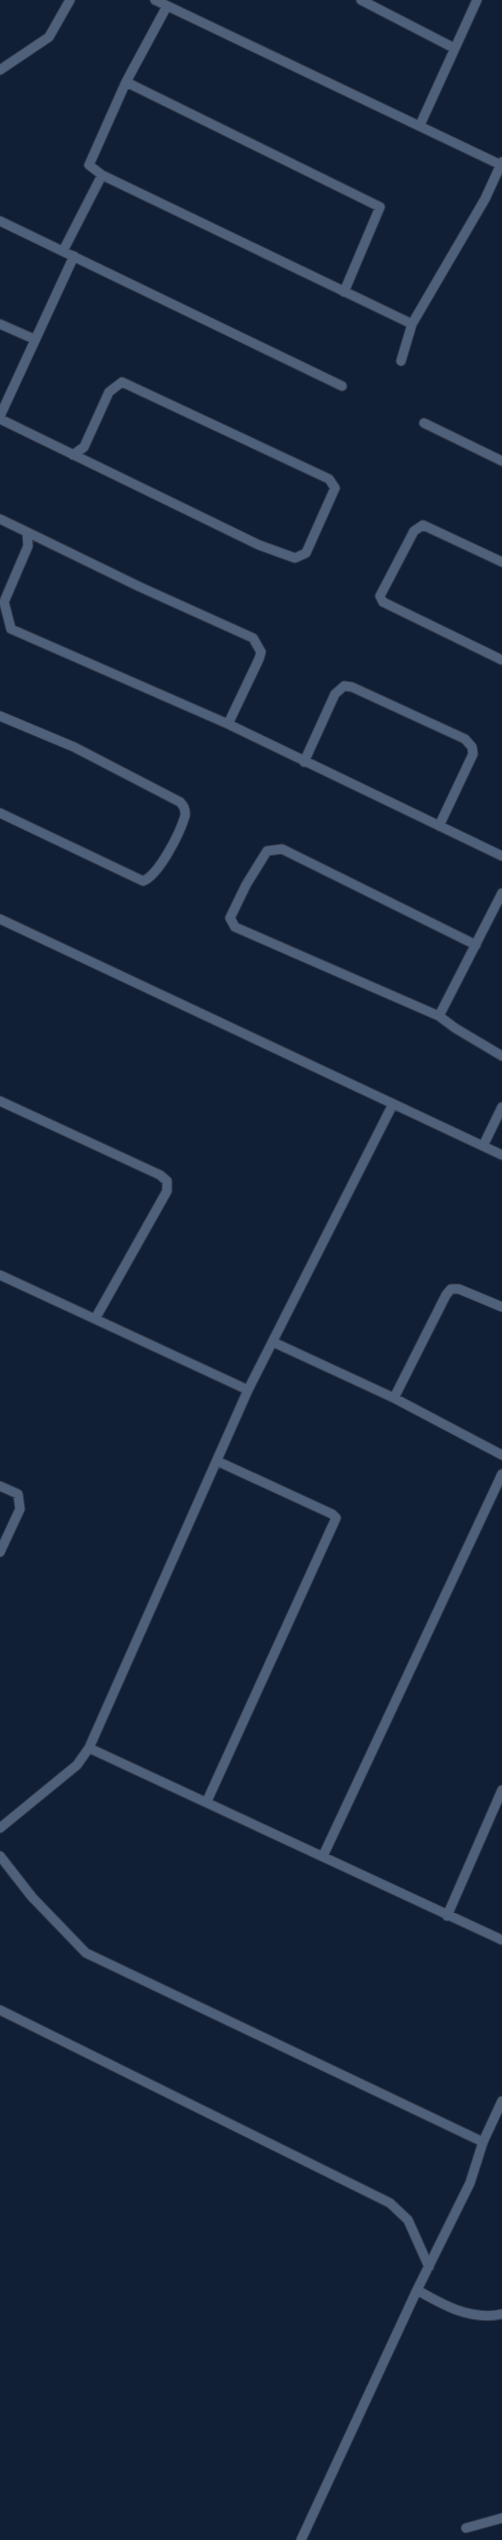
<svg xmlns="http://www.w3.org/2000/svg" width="502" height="2540" font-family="Poppins,sans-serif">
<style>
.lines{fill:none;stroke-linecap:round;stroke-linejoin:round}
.minor-casing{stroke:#323a4c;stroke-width:11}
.minor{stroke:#4f607a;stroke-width:9}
</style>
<rect width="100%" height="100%" fill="#101f35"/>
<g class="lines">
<defs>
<path id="minor" d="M155 0 501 165
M361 0 454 48
M167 6 126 82 89 165 102 175 412 324
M0 70 49 37 70 0
M126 82 380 207 344 292
M420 125 477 0
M0 221 342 386
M63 251 102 175
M0 324 34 339
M401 361 412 324 485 199 502 162
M0 416 74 256
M0 419 259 545 295 558 306 553 335 488 329 479 122 382 109 392 84 447 73 455
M424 423 502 461
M0 519 27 532 28 546 4 602 11 629 228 724 502 856
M27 532 140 587 253 638 261 652 259 659 228 724
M502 562 423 525 414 531 380 596 383 602 502 660
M0 716 74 747 180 802C184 806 186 810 185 816 180 833 159 875 143 881L0 813
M304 762 335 694 344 686 352 687 465 739 472 747 473 754 439 826
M502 893 439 1016 455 1028 502 1056
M0 919 502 1155
M439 1016 235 927 230 918 246 885 267 851 282 849 476 945
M0 1101 160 1175 167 1181V1191L95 1319 248 1390
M393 1104 248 1390 89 1748 502 1940
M483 1146 502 1107
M0 1275 95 1319
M273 1342 394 1398 502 1455
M394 1398 446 1295 451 1289H459L502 1307
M0 1486 18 1494 20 1509 0 1552
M207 1801 336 1518 332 1514 217 1461
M0 1828 77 1765 89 1748
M0 1856 32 1897 86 1953 483 2142
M323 1856 502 1474
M447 1916 502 1790
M0 2010 390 2203 408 2220 429 2267
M417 2290C443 2305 471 2321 502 2314
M466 2528 502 2518
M301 2540 417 2290 470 2183 483 2142 502 2101"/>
</defs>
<use href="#minor" class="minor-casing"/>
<use href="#minor" class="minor"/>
</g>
</svg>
